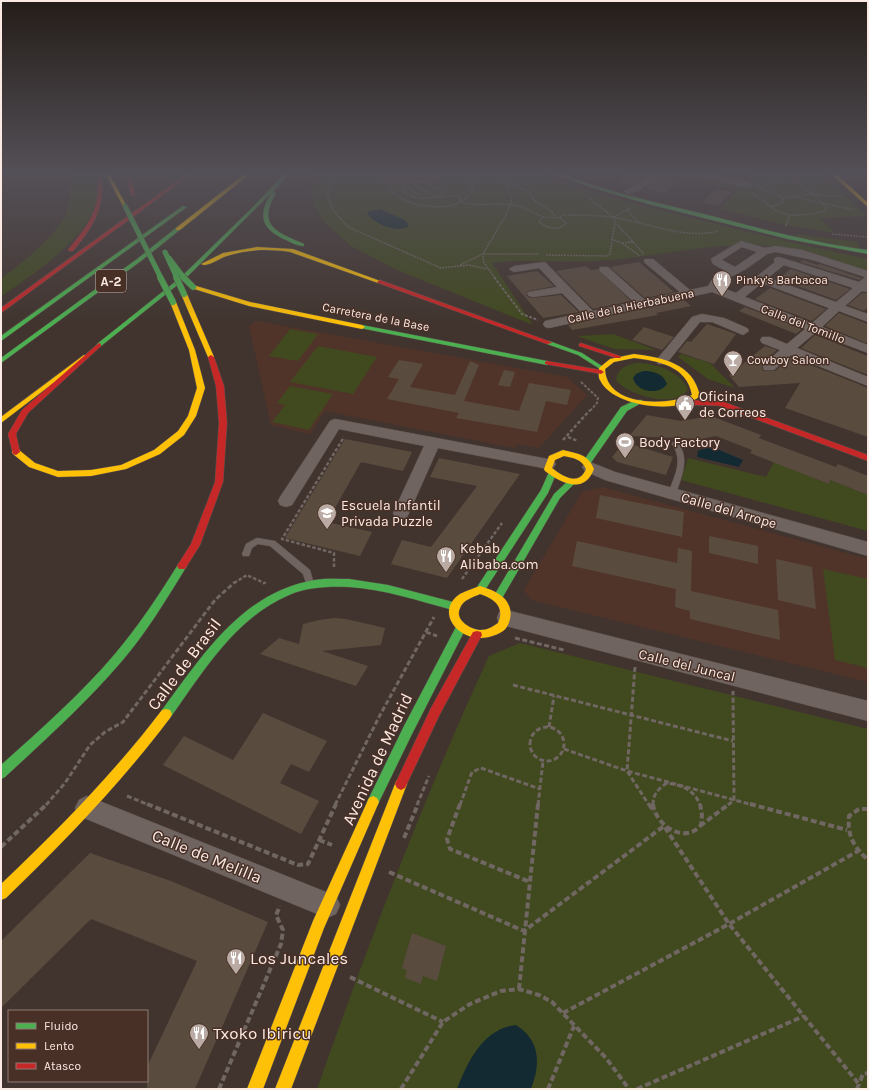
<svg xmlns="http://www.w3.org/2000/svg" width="869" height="1090" font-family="Karla,sans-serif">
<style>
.built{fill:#513429}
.green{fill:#41491f}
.water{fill:#132a32}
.building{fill:#5a4b3f}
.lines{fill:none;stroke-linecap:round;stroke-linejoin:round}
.lane-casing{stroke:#5d524d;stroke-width:1}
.street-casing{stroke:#5d524d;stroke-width:1}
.fast-casing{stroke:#5d524d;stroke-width:1}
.slow-casing{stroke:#5d524d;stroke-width:1}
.jam-casing{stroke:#5d524d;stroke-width:1}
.path-far4{stroke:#706662;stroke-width:1.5;stroke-dasharray:2 1;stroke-linecap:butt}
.path-far3{stroke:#706662;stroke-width:2;stroke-dasharray:3 1.5;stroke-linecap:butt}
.path-far2{stroke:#706662;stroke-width:2.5;stroke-dasharray:3.5 2;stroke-linecap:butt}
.path-far1{stroke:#706662;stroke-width:3;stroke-dasharray:5 2.5;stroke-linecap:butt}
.path{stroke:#706662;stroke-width:4;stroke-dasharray:6 3;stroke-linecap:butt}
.lane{fill:#6f6460;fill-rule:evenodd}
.street{fill:#6f6460;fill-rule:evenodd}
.fast{fill:#4caf50;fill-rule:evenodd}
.slow{fill:#ffc107;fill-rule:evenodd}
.jam{fill:#c62828;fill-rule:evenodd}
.fast-bridge-far1-casing{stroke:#5d524d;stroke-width:5.5;stroke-linecap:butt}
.fast-bridge-casing{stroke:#5d524d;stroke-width:7;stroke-linecap:butt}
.fast-bridge-far1{stroke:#4caf50;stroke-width:5}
.fast-bridge{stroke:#4caf50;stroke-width:6}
.labels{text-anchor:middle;stroke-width:3;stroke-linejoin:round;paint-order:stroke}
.far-poi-label{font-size:12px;fill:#fbeae4;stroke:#493026;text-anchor:start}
.far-street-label{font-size:12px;fill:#fbeae4;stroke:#493026}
.shield{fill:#493026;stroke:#c6b2ab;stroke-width:1}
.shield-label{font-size:13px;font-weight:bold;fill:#fbeae4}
.poi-label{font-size:14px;fill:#fbeae4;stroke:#493026;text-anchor:start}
.street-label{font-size:14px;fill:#fbeae4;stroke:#493026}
.near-street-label{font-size:17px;fill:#fbeae4;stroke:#493026}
.near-poi-label{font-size:17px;fill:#fbeae4;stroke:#493026;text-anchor:start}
</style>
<rect width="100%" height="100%" fill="#41342e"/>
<path class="built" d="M842 173H868V188H857Z
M256 321 567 377 587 395 539 448 516 444 514 448 325 411 310 434 271 425 249 326Z
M602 487 868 559V682L531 600 524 590 582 492Z"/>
<path class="green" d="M69 173H94C115 224 35 272 1 297V279C21 263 56 237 66 213 71 200 70 187 69 173Z
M315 173H539C583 192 630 202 676 214 740 230 803 246 868 259V272C840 262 810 250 781 247 719 239 656 258 594 261 560 263 525 258 492 263L533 325 397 270 351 246 323 221 315 207 311 191Z
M705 173 748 180 750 173H822L867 216 820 218 835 233 787 225 721 209 737 190 667 174Z
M797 234 858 242 859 249 795 237Z
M290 329 318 334 298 361 269 356Z
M613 334 656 350 614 349 577 336Z
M318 346 377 357 353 394 290 382Z
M681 354 710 363 735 388 708 379 678 357Z
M637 363C655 363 680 371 688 389 678 410 626 395 616 380 618 368 626 365 637 363Z
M290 386 333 394 309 430 272 422 285 405 277 403Z
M688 458 766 477 774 462 829 484 830 480 868 495V531L681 480Z
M823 569 868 579V668L835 660Z
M520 643 868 729V1089H317C369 942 424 797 489 656Z"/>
<path class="water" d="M380 209 405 220 409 226C398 234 375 224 367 214L369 211Z
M643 371C653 371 663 373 667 384 659 396 636 392 633 378L636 374Z
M709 448 717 449 743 460 739 467 697 457 698 451 702 449Z
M516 1025C540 1040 541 1063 531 1089H457C468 1061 483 1029 516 1025Z"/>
<path class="building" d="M628 173H648L632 185 617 181Z
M662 173 673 176 672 179 679 180 664 193 645 188Z
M716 189 732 192 718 206 702 202Z
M803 260 818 265 820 264 862 278 859 280 800 262Z
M639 262 659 279 674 292 645 298 610 267Z
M586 266 591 270 598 269 631 301 593 309 556 271Z
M791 269 850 289 836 300 778 279Z
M537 271 554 286 529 291 526 294 528 297 533 298 561 295 579 312 543 318 507 276Z
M770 288 826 309 812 321 755 299Z
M862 293H868V307L864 311 848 305Z
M684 300 691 306 656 313 658 315 572 330 568 325Z
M745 307 802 329 796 334 739 311Z
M839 313 868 324V341L866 343 825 326Z
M707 324 736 334 714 364 678 352 687 341 691 342Z
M644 327 674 337 662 350 632 340Z
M815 335 868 356V375L801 348Z
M765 346 777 350 763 363 762 367 763 371H775L791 357 868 388V437L785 408 800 383 739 387 729 375Z
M399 360 423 364 410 387 455 395 470 361 479 365 464 401 519 411 529 383 571 390 567 405 546 401 537 432 456 418 459 413 387 399 399 379 388 377Z
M504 370 515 372 510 387 498 385Z
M647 415 681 421 711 416 761 435 759 438 836 467 838 464 868 476V495L830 480 829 484 750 453 752 450 716 436 701 439 629 436Z
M345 439 412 452 403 471 361 462 327 522 372 532 360 556 285 538Z
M624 442 673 457 666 475 617 462 612 457Z
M439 458 520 474 447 578 391 564 402 540 431 547 477 486 430 477Z
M600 495 684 512 682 537 596 518Z
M709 536 758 546V564L709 553Z
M577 541 677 563 678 548 692 551 691 591 778 610 780 640 690 619V611L675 607 676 589 572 566Z
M776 559 812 567 816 609 778 600Z
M334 618 346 619 385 628 381 645 322 651 368 666 356 686 260 654 279 638 299 644 303 624 319 620Z
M263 713 327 741 309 772 291 764 280 783 319 801 301 834 163 765 184 736 233 760Z
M90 853 171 881 268 922 195 1089H147V1067L197 961 91 919 1 1008V941Z
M412 933 446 946 437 981 423 976 421 984 405 978 407 970 402 968Z"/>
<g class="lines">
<defs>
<path id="lane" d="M673 442H677C691 458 681 477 676 494L672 497 668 494C674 476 684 461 672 444Z
M257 538 275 541 310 570 314 584 313 586H307L303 574 270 546 258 544 252 548 249 556H243L242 554 246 544Z"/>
<path id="street" d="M651 173H661L640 190 628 194 624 191 634 186Z
M683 173H701L748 182 752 185 748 188Z
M741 241 765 248 776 246 802 250 868 271V292L862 291 845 306 868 314V322L839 311 822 327 868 345V353L815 333 797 348 868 377V386L791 355 774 370H764L763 367 764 364 780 350 762 343 760 340 762 337H770L787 344 805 329 712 292 549 328 545 327 543 324 545 321 582 313 562 293 533 297 529 296 527 294 529 292 557 287 539 268 514 272 509 269 514 266 545 262 593 311 634 302 600 271 599 269 600 267H608L645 300 680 292 645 263 644 261 645 259H653L690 290 708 286 713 278 726 271 713 264 711 259ZM742 247 757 252 735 267 722 260ZM776 252 813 260 865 277 859 282 779 257 775 258 774 260 775 262 736 293 718 286 723 281 746 269 767 254ZM784 265 853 288 836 302 768 278ZM762 283 829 308 812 323 745 297Z
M702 314 724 318 747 328 749 331 743 335 712 322H700L666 364H658L656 361 658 358 692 317Z
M335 419 548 459 553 460 556 464 553 468 548 469 438 448 409 513 407 517 401 519 395 517 393 513 424 446 339 429 292 505 286 507 280 505 278 501 280 497 330 421Z
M590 462 615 472 868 542V556L605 480 585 471 582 467 585 463Z
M506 610 868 701V721L506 626 499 624 497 618 499 612Z
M87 796 336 896 340 905 336 914 327 918 79 816 75 808 79 800Z"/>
<path id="fast" d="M285 173H290L273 192 276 193C257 226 276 232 304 244V246C298 246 292 243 286 240 262 229 257 217 271 193L185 279 101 346H97V344L181 277 256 204Z
M552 173H559C607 192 658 203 708 215 761 229 814 243 868 250V254L788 239 648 204 590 187Z
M183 206 187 207 1 341V336Z
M176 228 181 229 141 261 1 363V358L137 259Z
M362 325 547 361 550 363 547 365 360 328V326Z
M549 341 582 353 605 368 602 370 600 369 578 355 547 344V342Z
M636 400H642L643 402 627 411 590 464H584L583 462 584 460 621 407Z
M552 471 556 474 548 493 483 593 480 594 477 593 475 590 477 587 541 490 549 472Z
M572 479 576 482 560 498 501 600 498 601 495 600 493 597 495 594 554 494 569 480Z
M182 562 185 563 187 566 185 569C166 600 146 633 122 661 86 703 45 740 5 777L1 779V765C40 730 80 695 114 655 138 627 159 595 179 563Z
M349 579 388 585 453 602 456 603 458 606 456 609 453 610C419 601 384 589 349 587 329 586 307 587 289 595 235 618 203 672 170 718L166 719 162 718 160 714 162 710C203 655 242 592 315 580 326 578 338 579 349 579Z
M461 624 465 625 466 628 412 734 377 806 373 808 369 806 367 802 369 798 404 726 457 625Z"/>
<path id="slow" d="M105 173H109L127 207 123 206Z
M246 173H251L180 230H176V228Z
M830 173H835L868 203V207Z
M257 247 293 249 383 282 378 283 290 252C269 249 248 249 227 256 220 258 207 268 201 264L223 253Z
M193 285 250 302 362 325 365 327 362 329 249 306 191 288 190 287Z
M184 292 187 294 214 357 213 358H209L208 357 181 294Z
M171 301 176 302 195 350 205 388 196 416 184 435 160 454 126 469 91 476 58 477 29 467 13 454 12 452 13 450H19L35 463 58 471 91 470 121 465 154 450 178 431 188 416 197 388 189 350 170 302Z
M634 354C663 358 693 363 700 396 679 415 612 407 600 380 598 377 599 372 599 368L610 359ZM634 358C659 361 687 366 692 395 667 406 606 407 605 369L614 362Z
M84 355 86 356V358L1 423V417Z
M563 450C578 454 588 454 594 469 584 495 561 483 545 471L544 469 549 456ZM564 456C573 458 582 459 586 469 579 487 562 476 552 468L555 460Z
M480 586C492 590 507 595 510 609 512 616 509 627 503 631 467 654 430 614 460 594 466 591 474 588 480 586ZM480 594C495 599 505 607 498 623 492 627 488 630 481 630 471 630 454 620 460 608 463 600 473 597 480 594Z
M166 709 170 710 172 714 170 718C121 783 65 841 6 898L1 900V884C59 829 114 773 162 710Z
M401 778 405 780 407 784 291 1089H275L395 784 397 780Z
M373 796 377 798 379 802 324 928 263 1089H247L313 921 369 798Z"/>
<path id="jam" d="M97 173H101C106 207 94 226 73 251H69L68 250C89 224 102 208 97 173Z
M126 173H130L135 196 131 195Z
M188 173H193L1 313V308Z
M380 280 551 342 552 343 547 344 378 283 377 282Z
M99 343 101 344V346L28 413 16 434 20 452 16 455 13 454 8 434 22 410Z
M581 343 620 356 621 357 620 358H616L579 346V344Z
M211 355 214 357 224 386 227 423 223 482 200 545 185 569H179L177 566 191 544 215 482 219 423 216 386 208 357Z
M547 361 601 370 604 372 601 374 545 364V362Z
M705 400 724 402 868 455V461L720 406C712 405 685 406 681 403L685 401Z
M477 631 481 632 482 635 439 716 405 788 401 790 397 788 395 784 397 780 431 708 473 632Z"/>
</defs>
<use href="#lane" class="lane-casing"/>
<use href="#street" class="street-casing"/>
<use href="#fast" class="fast-casing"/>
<use href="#slow" class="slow-casing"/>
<use href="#jam" class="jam-casing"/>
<path class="path-far4" d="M335 173 328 189 327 196 334 211 348 227 441 268 469 265 487 269
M368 173H370
M380 173 381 178 399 182 424 198
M425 181 442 191 440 195C426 200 412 201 402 189L410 183Z
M425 181 402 178 389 182C390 186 391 191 394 193 410 209 463 215 472 189 473 185 472 177 472 173
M425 181 440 179 436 173
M412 183 437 198 456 195 460 197V201C473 208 497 202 513 205 523 206 534 213 543 217
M508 184 527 190 534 200 551 211 555 216
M756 186 783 198V202L771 207C784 219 809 215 825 211L826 208 818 198 786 173
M757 186 771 185 786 174
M752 193 771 207
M794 197 854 210
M783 198 813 194 842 197
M590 199 613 217
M627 210 639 223
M543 217 560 218 566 223C559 231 547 229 539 222Z
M560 218 563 215C583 215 602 215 622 219 654 225 685 239 719 231
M615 222 644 254
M786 226 790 214
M832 234 868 237
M611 239 622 243 640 256
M622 243 633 242
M546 255 607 256 610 254 615 222 614 217 630 208
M460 265 483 254H539
M495 278 483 261V254L506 215 512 199 504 179 497 173"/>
<path class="path-far3" d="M494 277 522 314 538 320
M581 382 598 398 597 403 590 411"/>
<path class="path-far2" d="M568 437 578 441
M563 440 590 410
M334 567V553L282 539 344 437
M462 579 502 523
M234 583 247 575 264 583"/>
<path class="path-far1" d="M264 582 265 584
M426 632 437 636
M515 638 564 650
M635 667 627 771 649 805
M513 685 733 741
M530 744a17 17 0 1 1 34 0a17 17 0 1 1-34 0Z
M549 727 554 696
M564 749 627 771 753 805
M127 796 149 805
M46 805 65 783 90 745 105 732 123 722 215 600 235 582
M335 805 379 717 434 617
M417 805 429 776
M460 805 472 772 481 768 540 789
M538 805 543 761
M653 805C653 794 658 789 667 783 681 785 695 790 700 805
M728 805 734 800 733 691"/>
<path class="path" d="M147 804 298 865 308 864 336 804
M460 804 447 839 450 849 530 882
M649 804 654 812
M653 804C655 825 685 845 701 825L702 815 700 804
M750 804 847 830
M868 809H859L849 816C847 836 854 847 868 860
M700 826 729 804
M404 838 418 804
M319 840 332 845
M1 847 47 804
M389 872 524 931 664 826 729 924 858 1083
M350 977 443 1022
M519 989 538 804
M563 1013 729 924 858 851
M219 1089 281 944 283 930 276 915 280 906
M401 1089 443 1022 470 1004 501 991 519 989 539 995 552 1002 606 1058 629 1089
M548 1089 574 1026
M637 1089 804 1016
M857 1089 863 1074 868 1073"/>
<use href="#lane" class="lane"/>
<use href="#street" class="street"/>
<use href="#fast" class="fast"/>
<use href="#slow" class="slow"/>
<use href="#jam" class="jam"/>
<defs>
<path id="fast-bridge-far1" d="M125 206 161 278
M165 252 177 278
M169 258 184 278"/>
<path id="fast-bridge" d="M160 277 173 302
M176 277 184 294
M183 277 193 287"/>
</defs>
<use href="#fast-bridge-far1" class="fast-bridge-far1-casing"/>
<use href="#fast-bridge" class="fast-bridge-casing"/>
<use href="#fast-bridge-far1" class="fast-bridge-far1"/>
<use href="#fast-bridge" class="fast-bridge"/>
</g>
<linearGradient id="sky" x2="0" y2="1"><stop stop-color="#241d19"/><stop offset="0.53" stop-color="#545057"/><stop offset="1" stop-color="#545057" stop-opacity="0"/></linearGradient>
<rect width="869" height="326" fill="url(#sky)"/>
<defs>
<symbol id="restaurant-pin" viewBox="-11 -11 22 30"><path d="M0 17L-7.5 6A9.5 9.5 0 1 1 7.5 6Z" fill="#baaaa4" stroke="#493026"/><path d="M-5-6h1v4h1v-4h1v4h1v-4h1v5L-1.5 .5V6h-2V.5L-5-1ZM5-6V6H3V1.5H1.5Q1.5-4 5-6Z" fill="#fff"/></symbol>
<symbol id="bar-pin" viewBox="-11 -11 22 30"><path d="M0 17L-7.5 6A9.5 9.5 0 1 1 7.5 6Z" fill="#baaaa4" stroke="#493026"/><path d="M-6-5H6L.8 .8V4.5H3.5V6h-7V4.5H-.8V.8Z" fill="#fff"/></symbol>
<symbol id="civic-pin" viewBox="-11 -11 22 30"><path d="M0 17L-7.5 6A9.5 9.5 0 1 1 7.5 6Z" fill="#baaaa4" stroke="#493026"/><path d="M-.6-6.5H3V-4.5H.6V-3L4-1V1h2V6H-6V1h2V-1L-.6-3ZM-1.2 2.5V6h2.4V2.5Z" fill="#fff"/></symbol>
<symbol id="stadium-pin" viewBox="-11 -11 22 30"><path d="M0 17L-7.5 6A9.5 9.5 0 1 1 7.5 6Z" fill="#baaaa4" stroke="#493026"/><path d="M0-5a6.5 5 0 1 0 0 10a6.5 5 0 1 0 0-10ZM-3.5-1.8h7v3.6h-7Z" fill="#fff"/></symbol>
<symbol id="school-pin" viewBox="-11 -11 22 30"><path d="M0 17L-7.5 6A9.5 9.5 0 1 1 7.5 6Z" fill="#baaaa4" stroke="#493026"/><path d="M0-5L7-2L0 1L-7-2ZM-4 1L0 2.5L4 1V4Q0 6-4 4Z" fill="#fff"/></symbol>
</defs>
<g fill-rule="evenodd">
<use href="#restaurant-pin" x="711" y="269" width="22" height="30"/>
<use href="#bar-pin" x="722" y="349" width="22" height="30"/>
<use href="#civic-pin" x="674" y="393" width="22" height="30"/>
<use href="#stadium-pin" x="614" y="431" width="22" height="30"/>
<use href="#school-pin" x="316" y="502" width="22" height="30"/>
<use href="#restaurant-pin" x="435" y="545" width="22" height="30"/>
<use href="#restaurant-pin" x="225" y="947" width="22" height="30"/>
<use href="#restaurant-pin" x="188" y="1022" width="22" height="30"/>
</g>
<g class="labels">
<g class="far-poi-label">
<text x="736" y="284">Pinky's Barbacoa</text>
<text x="747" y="364">Cowboy Saloon</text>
</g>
<g class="far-street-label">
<text transform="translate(631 306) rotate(-12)" y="4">Calle de la Hierbabuena</text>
<text transform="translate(376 317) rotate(11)" y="4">Carretera de la Base</text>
<text transform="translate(803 324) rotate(21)" y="4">Calle del Tomillo</text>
</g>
<rect class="shield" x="96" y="270" width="30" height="22" rx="3"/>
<g class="shield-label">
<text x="111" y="286">A-2</text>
</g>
<g class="poi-label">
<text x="699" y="401">Oficina<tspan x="699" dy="16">de Correos</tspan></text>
<text x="639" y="447">Body Factory</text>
<text x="341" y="510">Escuela Infantil<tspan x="341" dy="16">Privada Puzzle</tspan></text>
<text x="460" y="553">Kebab<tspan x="460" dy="16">Alibaba.com</tspan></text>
</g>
<g class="street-label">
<text transform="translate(729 510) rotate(16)" y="5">Calle del Arrope</text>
<text transform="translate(687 665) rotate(14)" y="5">Calle del Juncal</text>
</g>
<g class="near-street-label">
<text transform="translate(184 664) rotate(-53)" y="6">Calle de Brasil</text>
<text transform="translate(377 759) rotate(-65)" y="6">Avenida de Madrid</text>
<text transform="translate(207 856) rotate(22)" y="6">Calle de Melilla</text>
</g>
<g class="near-poi-label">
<text x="250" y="964">Los Juncales</text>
<text x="213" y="1039">Txoko Ibiricu</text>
</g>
</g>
<rect width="869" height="1090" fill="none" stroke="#fbeae4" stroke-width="4"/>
<rect x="8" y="1010" width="140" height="72" fill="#493026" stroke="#907a72"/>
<rect x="16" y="1023" width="20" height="6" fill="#4caf50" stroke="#907a72"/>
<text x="44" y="1030" font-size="12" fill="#fbeae4">Fluido</text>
<rect x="16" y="1043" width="20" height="6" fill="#ffc107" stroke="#907a72"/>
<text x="44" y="1050" font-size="12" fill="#fbeae4">Lento</text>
<rect x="16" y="1063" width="20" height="6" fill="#c62828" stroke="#907a72"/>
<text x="44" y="1070" font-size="12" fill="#fbeae4">Atasco</text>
</svg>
